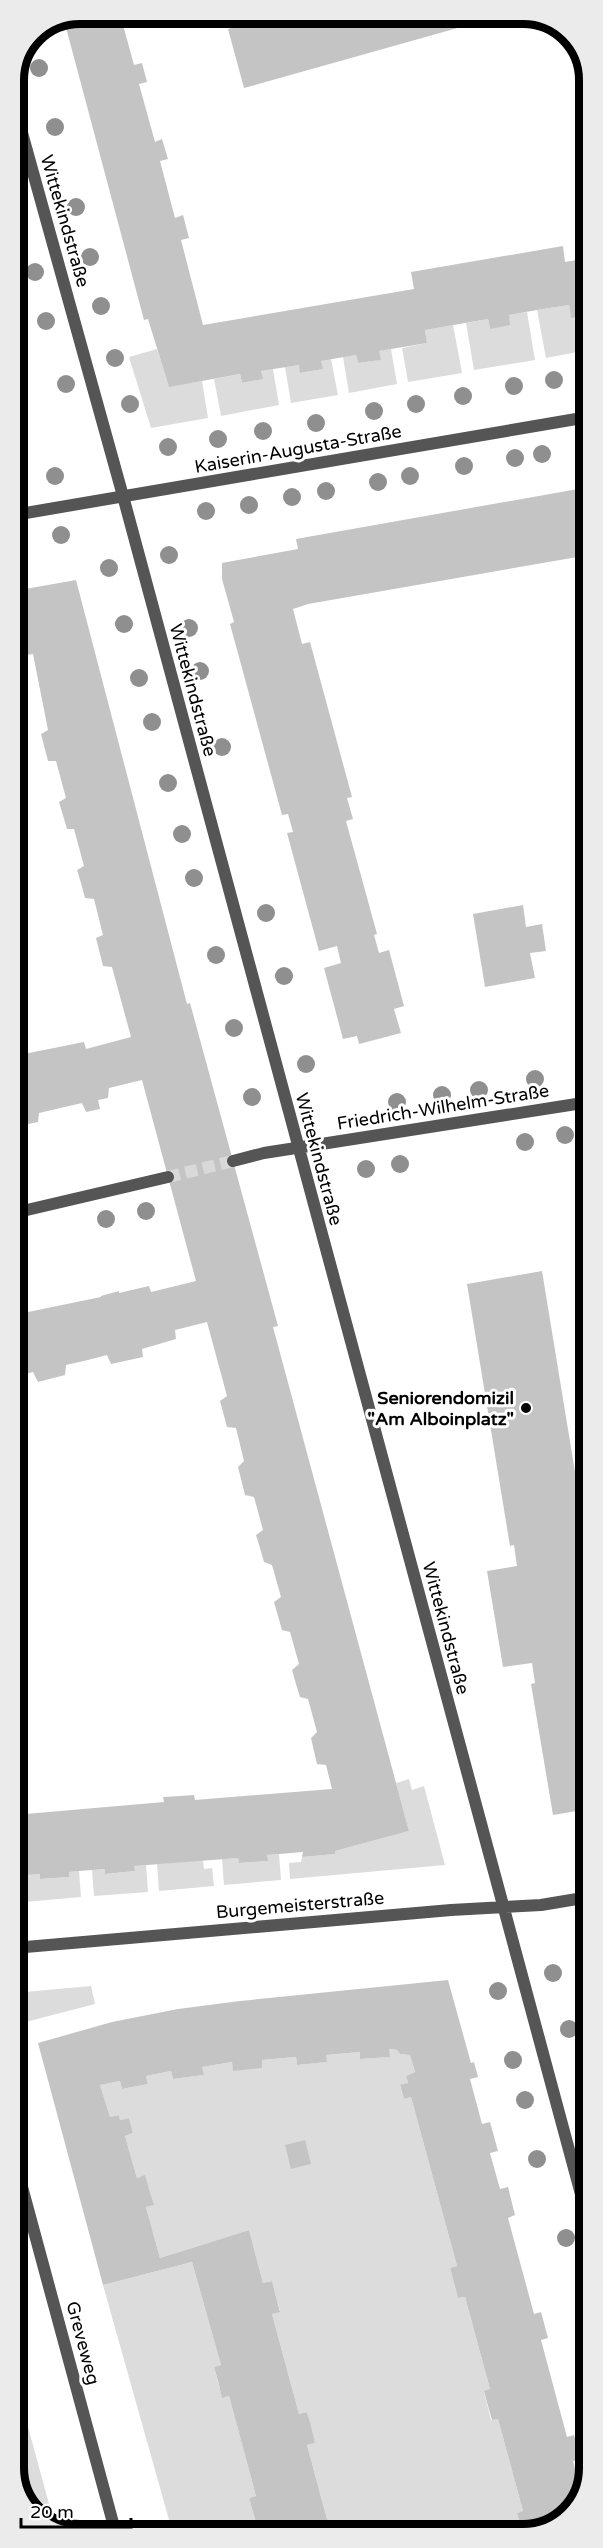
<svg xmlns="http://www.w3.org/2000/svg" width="603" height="2548" font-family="'Varela Round',sans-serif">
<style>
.green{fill:#dcdcdc}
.building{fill:#c4c4c4}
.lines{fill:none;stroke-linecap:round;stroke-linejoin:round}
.street-tunnel{stroke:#d9d9d9;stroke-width:12;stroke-dasharray:12 6;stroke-linecap:butt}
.street{stroke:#555;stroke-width:12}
.tree{fill:#8f8f8f}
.poi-dot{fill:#000;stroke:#fff;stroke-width:2}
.labels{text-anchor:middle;stroke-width:6;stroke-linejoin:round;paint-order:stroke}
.street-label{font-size:18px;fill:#000;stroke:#fff}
.poi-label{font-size:18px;font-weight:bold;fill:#000;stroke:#fff;text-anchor:end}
.rim{fill:none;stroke:#000;stroke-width:8}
</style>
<rect width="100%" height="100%" fill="#fff"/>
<path class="green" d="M569 305 571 317 588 315V350L546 358 537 310Z
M527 312 535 360 474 370 466 323 488 319 490 329 509 315Z
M453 325 462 373 408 382 402 348 427 343 425 330Z
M157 349 169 386 202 381 208 418 151 428 129 357Z
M391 349 397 384 349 393 343 357 356 355 358 363 380 360 379 351Z
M331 359 338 395 291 403 285 367 299 365 301 373 322 369 321 361Z
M273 369 279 405 221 416 214 379 240 374 242 383 262 379 261 371Z
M409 1779 412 1790 424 1786 445 1865 290 1879 289 1863 301 1862 302 1857 334 1854 335 1851 409 1831 396 1783Z
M279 1854 281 1880 224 1885 222 1859 238 1858 239 1863 267 1861V1855Z
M203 1860 204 1869 212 1868 214 1886 159 1891 157 1864Z
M146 1865 148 1892 94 1896 92 1870 105 1869 106 1874 135 1871 134 1866Z
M79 1871 81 1897 25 1902 24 1875 40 1874 41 1879 69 1877V1872Z
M91 1986 95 2004 14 2025V1993Z
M389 2049 397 2050 400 2054 410 2055 415 2072 406 2076 408 2083 400 2086 404 2099 411 2097 457 2266 450 2268 458 2298 465 2297 490 2389 484 2392 491 2420 498 2419 523 2511 517 2513 522 2533 331 2534 307 2445 315 2443 307 2412 299 2414 272 2314 280 2311 272 2281 263 2283 249 2230 160 2258 146 2207 153 2205 145 2176 137 2178 125 2136 133 2133 129 2118 120 2120 119 2115 110 2117 100 2085 120 2081 122 2089 148 2084 146 2076 171 2071 173 2079 203 2075 202 2067 232 2062 233 2070 262 2060 296 2057 297 2065 326 2062V2055L360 2052V2059L389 2057Z
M192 2262 221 2365 214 2367 222 2397 229 2396 256 2496 249 2498 258 2530 265 2528 267 2534H173L103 2285Z
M15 2379 55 2526 33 2515 15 2481Z"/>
<path class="building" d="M79 14H120L134 65 142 63 147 82 139 84 155 142 162 139 168 159 160 161 175 218 183 215 189 238 181 240 203 325 414 289 411 272 563 246 565 262 588 258V315L571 318 569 305 537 310 509 315 510 325 490 329 488 319 425 330 427 343 379 351 381 360 358 363 356 355 321 361 323 369 300 373 299 365 261 371 263 379 242 383 240 374 169 387 148 319 144 320 64 20Z
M281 14H477L479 22 244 88 228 29Z
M14 388 20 418 14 419Z
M589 487V555L308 604 293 609 302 644 310 642 352 797 347 798 353 819 346 821 377 934 374 935 379 953 389 950 404 1006 394 1009 401 1033 359 1044 357 1036 343 1039 324 968 341 963 337 946 319 951 287 833 293 832 288 814 282 815 230 624 234 622 222 579V563L298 549 296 539Z
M76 580 187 1004 190 1003 278 1326 273 1327 409 1831 335 1851V1854L302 1857 303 1852 267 1855 268 1861 239 1863 238 1858 134 1866 135 1871 105 1874V1869L79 1871 69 1872V1877L40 1879V1874L14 1876V1815L164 1802 163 1797 180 1796 194 1795 195 1800 332 1789 326 1765 317 1764 311 1738 317 1732 308 1699 300 1697 296 1684 292 1670 299 1664 290 1632 282 1630 274 1602 281 1597 272 1565 264 1562 260 1548 256 1535 263 1530 254 1497 245 1495 238 1467 244 1461 236 1428 227 1427 220 1401 227 1396 207 1322 175 1330 176 1339 142 1349 143 1357 111 1364 107 1355 88 1360 66 1365 65 1375 38 1382 33 1372 14 1377V1317L28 1314V1312L101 1297V1296L119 1291V1293L149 1286 151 1292 196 1281 142 1080 109 1088 108 1098 98 1100 100 1109 86 1112 82 1103 39 1113 38 1122 14 1127V1056L84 1042 86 1049 131 1037 112 967 103 966 96 938 103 935 94 899 85 898 81 883 77 870 84 866 74 829H67L59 802 66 798 56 761H48L41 734 48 730 33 654 14 657V591Z
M523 905 526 927 542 924 546 951 530 953 535 978 485 987 473 914Z
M542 1271 585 1533 580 1534 581 1541 584 1555 589 1554V1809L553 1815 531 1684 535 1683 532 1663 503 1667 487 1571 517 1566 514 1545 510 1546 467 1284Z
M448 1980 471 2063 474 2062 478 2077 470 2079 482 2124 490 2122 498 2151 490 2153 500 2189 508 2187 515 2215 508 2218 534 2314 541 2312 548 2338 541 2340 567 2437 574 2435 581 2460 573 2461 581 2491 573 2512 536 2533H522L517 2513 523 2511 498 2419 492 2420 488 2406 484 2391 490 2389 465 2297 458 2298 450 2268 457 2266 411 2097 404 2099 400 2085 408 2083 406 2076 415 2072 410 2055 400 2054 397 2050 389 2049 390 2057 360 2059V2052L326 2055 327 2062 297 2065 296 2057 262 2060V2068L233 2071 232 2062 202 2067 204 2075 173 2079 171 2071 146 2076 148 2084 122 2089 120 2081 100 2085 110 2117 119 2115 120 2120 129 2118 133 2133 125 2136 137 2178 145 2175 149 2189 154 2205 146 2207 160 2258 249 2230 263 2283 272 2281 280 2312 272 2314 299 2414 307 2412 311 2426 315 2443 307 2445 331 2534H267L265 2528 258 2530 249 2498 256 2496 229 2396 222 2398 218 2381 214 2367 221 2365 192 2262 103 2285 38 2043 112 2022 178 2009 240 2001Z
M305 2140 311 2164 291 2169 285 2145Z"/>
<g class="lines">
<path class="street-tunnel" d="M168 1177 233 1161"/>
<path class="street" d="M14 104 123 496 589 2224
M14 515 588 417
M233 1161 264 1153 589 1102
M14 1213 168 1177
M14 1948 451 1910 541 1905 589 1897
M15 2161 116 2534"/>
</g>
<g class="tree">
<circle cx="39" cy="68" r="9"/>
<circle cx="55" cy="127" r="9"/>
<circle cx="76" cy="207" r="9"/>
<circle cx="90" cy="257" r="9"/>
<circle cx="35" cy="272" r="9"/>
<circle cx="101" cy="306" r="9"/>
<circle cx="46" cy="321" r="9"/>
<circle cx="115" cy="358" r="9"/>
<circle cx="554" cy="380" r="9"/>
<circle cx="66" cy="384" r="9"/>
<circle cx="514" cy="386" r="9"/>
<circle cx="463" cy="396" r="9"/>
<circle cx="130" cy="404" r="9"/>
<circle cx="416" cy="404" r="9"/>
<circle cx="374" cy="411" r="9"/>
<circle cx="316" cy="423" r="9"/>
<circle cx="263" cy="431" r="9"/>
<circle cx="218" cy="439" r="9"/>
<circle cx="168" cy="447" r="9"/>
<circle cx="542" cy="454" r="9"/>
<circle cx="515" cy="458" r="9"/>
<circle cx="464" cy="466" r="9"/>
<circle cx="55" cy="476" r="9"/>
<circle cx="410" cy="476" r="9"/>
<circle cx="378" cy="482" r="9"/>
<circle cx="326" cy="491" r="9"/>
<circle cx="292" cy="497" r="9"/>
<circle cx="249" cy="505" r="9"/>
<circle cx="206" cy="511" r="9"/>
<circle cx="61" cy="535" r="9"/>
<circle cx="169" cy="555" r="9"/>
<circle cx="109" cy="568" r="9"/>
<circle cx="124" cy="624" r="9"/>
<circle cx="189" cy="628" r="9"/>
<circle cx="200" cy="671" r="9"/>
<circle cx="139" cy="678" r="9"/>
<circle cx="152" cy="722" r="9"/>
<circle cx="222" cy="747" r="9"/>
<circle cx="168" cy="783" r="9"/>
<circle cx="182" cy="834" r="9"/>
<circle cx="194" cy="878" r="9"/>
<circle cx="266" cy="913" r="9"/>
<circle cx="216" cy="955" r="9"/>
<circle cx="284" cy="976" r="9"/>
<circle cx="234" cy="1028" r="9"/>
<circle cx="306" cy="1064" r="9"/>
<circle cx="535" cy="1079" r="9"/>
<circle cx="479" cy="1090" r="9"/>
<circle cx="442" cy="1095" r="9"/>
<circle cx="252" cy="1097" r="9"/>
<circle cx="397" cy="1102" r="9"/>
<circle cx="565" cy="1135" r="9"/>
<circle cx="525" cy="1142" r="9"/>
<circle cx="400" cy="1164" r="9"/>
<circle cx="366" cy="1169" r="9"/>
<circle cx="146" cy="1211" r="9"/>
<circle cx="106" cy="1219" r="9"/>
<circle cx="553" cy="1973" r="9"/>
<circle cx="498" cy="1991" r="9"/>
<circle cx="569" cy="2029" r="9"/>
<circle cx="513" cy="2060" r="9"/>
<circle cx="525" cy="2100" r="9"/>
<circle cx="537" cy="2159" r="9"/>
<circle cx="566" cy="2238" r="9"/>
</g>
<circle class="poi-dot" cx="526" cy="1408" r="6"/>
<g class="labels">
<g class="street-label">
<text transform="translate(65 221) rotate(74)" y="6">Wittekindstraße</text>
<text transform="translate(298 449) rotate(-10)" y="6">Kaiserin-Augusta-Straße</text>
<text transform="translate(193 690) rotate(75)" y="6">Wittekindstraße</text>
<text transform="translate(443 1107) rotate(-9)" y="6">Friedrich-Wilhelm-Straße</text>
<text transform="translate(319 1159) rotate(75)" y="6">Wittekindstraße</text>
<text transform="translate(446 1628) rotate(75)" y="6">Wittekindstraße</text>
<text transform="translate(300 1905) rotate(-5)" y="6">Burgemeisterstraße</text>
<text transform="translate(83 2343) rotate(75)" y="6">Greveweg</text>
</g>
<g class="poi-label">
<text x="514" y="1404">Seniorendomizil<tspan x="514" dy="21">"Am Alboinplatz"</tspan></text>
</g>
</g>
<path d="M0 0H603V2548H0ZM80 24H523A56 56 0 0 1 579 80V2468A56 56 0 0 1 523 2524H80A56 56 0 0 1 24 2468V80A56 56 0 0 1 80 24Z" fill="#ebebeb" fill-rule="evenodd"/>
<path class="rim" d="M80 24H523A56 56 0 0 1 579 80V2468A56 56 0 0 1 523 2524H80A56 56 0 0 1 24 2468V80A56 56 0 0 1 80 24Z"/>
<path d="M21 2518v9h110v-9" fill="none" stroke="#000000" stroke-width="3"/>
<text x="30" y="2518" font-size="18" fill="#000000" stroke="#ffffff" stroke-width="4.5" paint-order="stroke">20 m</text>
</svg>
